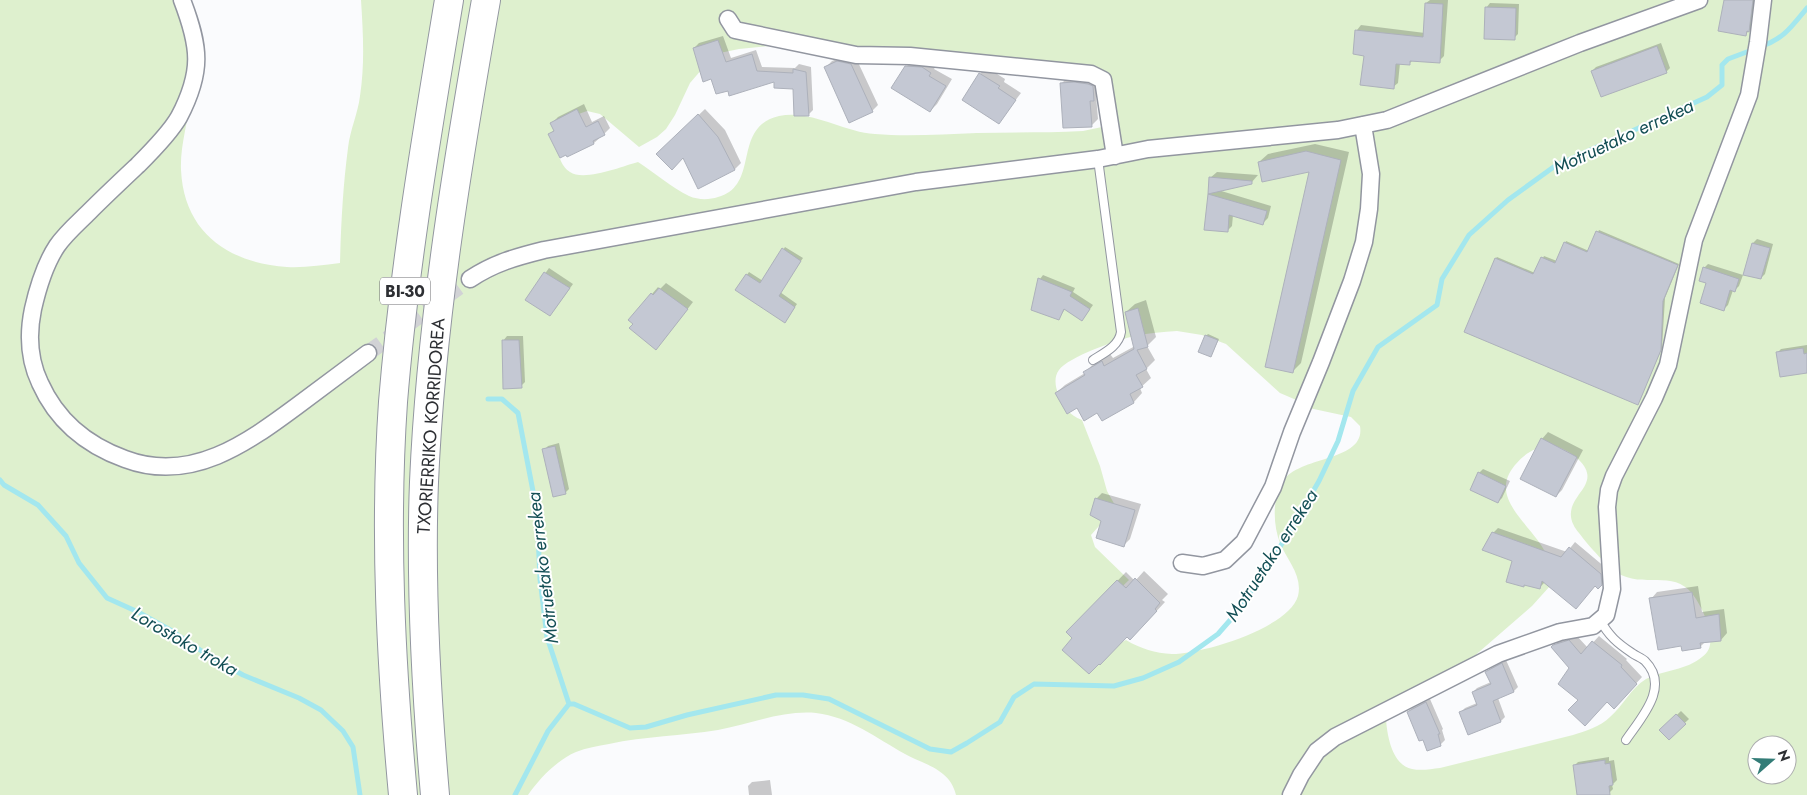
<svg xmlns="http://www.w3.org/2000/svg" width="1807" height="795" font-family="Jost,sans-serif">
<style>
.green{fill:#def0ce;fill-rule:evenodd}
.shadow{fill:#0003}
.lines{fill:none;stroke-linecap:round;stroke-linejoin:round}
.stream{stroke:#a3e7ee;stroke-width:5}
.building{fill:#c4c8d3;stroke:#adb1bb}
.minor-tunnel{stroke:#d1d2d5;stroke-width:16;stroke-dasharray:16 8;stroke-linecap:butt}
.service-casing{stroke:#9296a0;stroke-width:10}
.minor-casing{stroke:#9296a0;stroke-width:19}
.motorway-casing{stroke:#9296a0;stroke-width:30}
.service{stroke:#fff;stroke-width:8}
.minor{stroke:#fff;stroke-width:16}
.motorway{stroke:#fff;stroke-width:28}
.labels{text-anchor:middle;stroke-width:4;stroke-linejoin:round;paint-order:stroke}
.shield{fill:#fff;stroke:#6c6d70;stroke-width:1}
.shield-label{font-size:16px;font-weight:bold;fill:#2d2f33}
.street-label{font-size:18px;fill:#2d2f33;stroke:#fff}
.water-label{font-size:19px;font-style:italic;fill:#144f55;stroke:#fff}
</style>
<rect width="100%" height="100%" fill="#fafbfd"/>
<path class="green" d="M0 0H189C189 22 189 43 190 65 190 76 191 88 190 99 188 123 180 146 181 170 184 233 229 263 287 267 304 268 322 265 340 263 341 224 343 186 348 148 350 130 358 113 360 96 365 63 363 32 361 0H1807V795H956C950 769 925 765 905 754 876 738 850 717 816 713 783 710 750 724 718 730 682 736 645 736 609 744 598 746 586 748 576 752 557 760 539 779 528 795H0ZM779 45 1094 79 1107 123 1102 127 1083 131C1048 133 1013 132 977 133 944 134 909 137 875 134 843 132 811 109 779 116 731 127 761 185 718 197 709 200 698 200 689 196 671 187 655 173 638 162 623 166 584 182 570 172 562 167 559 157 557 149L573 116 587 111 600 114 639 147 657 137 666 129 675 115 690 83 715 54 739 49ZM1177 331 1202 335 1226 344 1280 393 1301 402 1309 408 1351 417 1360 426C1366 462 1300 455 1283 481 1272 498 1273 525 1280 543 1287 560 1303 576 1298 596 1289 628 1202 654 1172 654 1155 653 1141 649 1126 640L1108 649 1106 602 1129 580 1095 547 1091 535 1116 507 1107 491 1100 466 1082 420C1069 415 1062 406 1058 393 1055 386 1054 376 1059 370 1068 357 1119 339 1135 336 1149 333 1163 332 1177 331ZM1551 445C1561 447 1570 452 1578 459 1602 482 1573 492 1571 512 1570 520 1574 527 1579 533 1588 545 1608 568 1621 575 1650 588 1677 568 1696 599 1702 609 1707 619 1709 630 1711 641 1712 650 1702 657 1687 670 1664 670 1646 679 1631 688 1623 706 1610 717 1600 727 1585 731 1573 735L1440 768C1431 769 1421 771 1412 769 1392 765 1387 735 1386 719L1464 665 1532 606 1550 586C1549 578 1550 567 1548 559 1538 527 1485 501 1515 465 1526 452 1535 448 1551 445ZM1757 745H1787V775H1757Z"/>
<path class="shadow" d="M1430 0H1448L1444 56 1439 61 1413 60 1409 64 1400 63 1398 83 1393 87 1365 55 1354 53 1357 30 1361 25 1425 33 1426 3Z
M1725 0H1756L1753 26 1745 35Z
M1490 3 1519 4 1518 34 1514 38 1486 8Z
M723 36 731 58 756 50 762 67 795 68 799 64 811 67 813 110 808 115 795 87 776 81 728 89 712 77 694 48 699 43Z
M1661 43 1670 68 1666 72 1592 71 1596 67Z
M844 56 856 58 878 105 872 111 826 67 832 61Z
M913 60 936 66 934 69 952 79 937 104 930 111 906 67Z
M986 67 1005 79 1004 82 1021 93 999 122 980 74Z
M1068 77 1095 78 1099 93 1096 96 1098 119 1091 126 1061 84Z
M584 104 592 122 604 116 610 128 604 134 594 143 550 134 555 129 552 123 558 117Z
M705 109 725 130 741 163 735 169 699 187 683 156 658 154Z
M1315 144 1349 152 1301 363 1292 372 1311 170 1259 162 1268 154Z
M1217 172 1258 175 1251 183 1218 190 1271 206 1268 218 1263 223 1233 215 1232 226 1227 231 1209 195 1212 192 1210 178Z
M1599 230 1679 264 1665 298 1662 348 1639 402 1496 258 1497 257 1535 273 1544 256 1557 261 1566 241 1589 251Z
M1757 239 1773 244 1765 274 1761 278 1745 274 1753 243Z
M785 247 803 258 780 292 797 304 787 319 737 289 749 272 763 281Z
M1708 264 1743 275 1739 286 1735 290H1733L1728 305 1724 309 1707 282 1704 268Z
M549 268 573 284 554 310 527 299Z
M1043 275 1075 288 1073 292 1093 305 1082 320 1065 309 1059 318 1032 309 1040 279Z
M666 283 693 302 662 342 630 320 652 294 658 287 660 289Z
M1146 300 1156 337 1147 346 1155 360 1146 369 1151 378 1140 388 1142 393 1134 402 1102 419 1098 411 1077 407 1056 393 1065 385 1085 373 1093 364 1110 354 1113 358 1135 346 1126 312 1135 304Z
M1208 334 1219 339 1212 354 1206 336Z
M507 336H523L525 382 521 386 503 341Z
M1807 345V371L1777 353 1781 349Z
M1548 432 1583 450 1562 490 1556 496 1542 439Z
M559 443 569 489 565 493 544 450 548 446Z
M1483 469 1510 481 1502 498 1498 502 1479 473Z
M1102 493 1141 504 1130 539 1124 545 1103 521 1096 499Z
M1498 528 1567 552 1575 542 1606 568 1607 579 1598 588 1595 585 1545 582 1539 588 1526 584 1524 586 1513 560 1493 533Z
M1144 571 1168 594 1162 600 1165 602 1139 630 1128 636 1074 638 1068 632 1126 572 1135 581Z
M1698 586 1702 612 1724 609 1727 633 1721 640 1706 641 1700 647 1651 599 1657 592Z
M1576 635 1588 648 1599 636 1627 659 1626 660 1642 677 1620 701 1580 700 1571 668 1552 648 1561 639Z
M1506 660 1518 687 1514 691 1498 698 1505 717 1501 721 1469 734 1461 712 1465 708 1477 703 1473 692 1477 688 1491 682 1487 672 1491 668Z
M1430 699 1443 729 1442 730 1445 740 1440 745 1423 738 1408 712 1412 708Z
M1681 711 1689 719 1669 738 1661 730Z
M1609 757V761L1614 760 1617 780 1612 785 1613 789 1609 793 1578 795 1574 766 1578 762Z
M770 780 772 795H749L748 786 752 782Z"/>
<g class="lines">
<path class="stream" d="M1760 47C1785 38 1791 27 1807 8
M488 399H502L518 413 537 512 540 579 547 637 569 704H574L630 728 646 727 687 715 776 695H803L829 699 930 749 951 752 967 743 1000 722 1014 697 1034 684 1114 686 1143 678 1179 662 1218 634 1239 610 1292 528 1319 481 1338 441 1353 391 1378 347 1437 305 1442 279 1469 235 1508 200 1555 166 1707 97 1722 85V65L1728 59 1752 50
M0 480 4 485 38 505 66 536 79 563 107 598 138 612 172 631 212 658 243 675 299 698 321 710 343 731 353 747 360 795
M515 795 548 731 569 704"/>
</g>
<path class="building" d="M1724 0H1753L1749 32 1747 31 1746 36 1718 31Z
M1425 3 1443 4 1440 63 1410 61V65L1396 64 1394 89 1360 85 1364 56 1353 54 1355 30 1423 37Z
M1485 7 1516 8 1515 40 1484 39Z
M718 40 726 62 752 54 757 71 793 73V69L806 72 809 116H794L793 89 774 88V82L729 96 728 91 716 94 711 79 703 82 693 48Z
M1657 46 1667 73 1601 97 1591 71Z
M837 61 851 64 873 112 849 123 824 67Z
M905 66 922 67 931 73 929 76 946 86 930 112 891 88Z
M979 73 1000 86 998 88 1016 100 999 124 962 100Z
M1074 82 1088 84 1093 86 1094 101H1090L1092 127 1063 128 1060 83Z
M577 109 586 127 598 121 605 135 593 141 594 144 567 157 566 155 560 158 548 134 554 131 550 123Z
M698 114 718 137 735 170 698 189 683 158 672 170 656 154Z
M1306 151 1341 160 1293 373 1265 367 1309 172 1262 182 1258 162Z
M1209 177 1252 181V184L1208 194Z
M1208 194 1267 211 1263 225 1229 215 1228 232 1204 230Z
M1596 231 1678 265 1663 301 1661 350 1638 405 1464 332 1495 258 1533 274 1541 257 1555 263 1564 242 1587 252Z
M1752 243 1770 248 1761 279 1743 275Z
M782 248 801 261 779 296 795 307 785 323 735 290 746 274 760 283Z
M1703 267 1739 279 1735 292 1730 290 1724 311 1700 303 1706 283 1699 281Z
M544 272 570 288 550 316 525 300Z
M1038 278 1072 292 1070 296 1090 309 1082 321 1064 309 1059 320 1031 310Z
M659 288 688 309 656 350 629 328 633 324 628 320 651 293 653 295Z
M1138 308 1148 347 1137 350 1147 369 1136 375 1143 387 1130 394 1134 403 1102 421 1097 413 1084 421 1077 408 1067 414 1055 393 1085 375 1083 372 1102 361 1104 366 1134 349 1125 312Z
M1205 335 1218 340 1211 357 1198 352Z
M502 340H519L522 388 503 389Z
M1803 348 1804 354 1807 353V373L1780 377 1776 352Z
M1541 438 1577 457 1556 497 1520 479Z
M555 446 566 494 553 497 542 449Z
M1478 472 1506 486 1498 503 1470 490Z
M1095 498 1135 510 1124 547 1096 538 1101 521 1090 515Z
M1492 532 1561 557 1569 547 1601 574 1602 585 1598 589 1595 586 1576 609 1542 581 1540 589 1524 585V587L1506 582 1512 561 1482 550Z
M1135 578 1160 603 1155 609 1157 611 1130 640 1127 637 1100 665 1099 664 1089 674 1062 650 1072 638 1066 632 1117 580 1126 588Z
M1692 592 1696 618 1719 614 1721 641 1700 643 1701 648 1682 651 1681 646 1658 650 1649 598Z
M1569 640 1581 654 1592 641 1622 665 1621 667 1637 684 1614 709 1607 702 1585 726 1568 710 1578 700 1558 684 1569 668 1551 647 1553 645Z
M1502 663 1514 692 1493 701 1501 722 1468 735 1459 712 1477 705 1472 692 1491 684 1485 672Z
M1426 702 1440 734H1438L1441 746 1427 751 1423 740 1419 741 1407 712Z
M1676 714 1686 724 1669 740 1659 730Z
M1605 760V764L1610 763 1613 785 1609 786 1610 795H1577L1573 765Z"/>
<g class="lines">
<path class="minor-tunnel" d="M368 353 470 279"/>
<defs>
<path id="service" d="M1093 360C1104 353 1119 346 1121 332L1098 159
M1600 620C1609 636 1617 643 1632 653 1636 656 1642 658 1645 661 1671 687 1640 719 1626 740"/>
<path id="minor" d="M182 0C200 47 203 71 179 117 170 133 151 152 138 165 121 181 105 196 89 212 78 223 66 233 57 246 45 264 38 287 33 309 28 333 29 360 40 383 57 421 86 445 125 459 191 484 247 443 297 406 321 388 345 370 368 353
M728 19 735 30 856 55 910 56 1091 74 1103 80 1115 156
M470 279C494 263 516 257 544 250L916 182 1098 159 1148 149 1338 130 1387 120 1580 43 1699 0
M1182 563 1203 566 1225 560 1244 542 1273 487 1292 432 1321 362 1352 281 1364 242 1369 209 1371 174 1363 125
M1291 795 1301 775 1317 751 1335 737 1498 654 1560 632 1593 626 1606 615 1612 589 1607 507 1609 490 1614 476 1654 398 1668 365 1694 240 1749 95 1758 42 1763 0"/>
<path id="motorway" d="M403 795C391 665 384 533 393 402 404 267 427 133 449 0
M435 795C426 691 420 586 424 482 431 320 458 160 486 0"/>
</defs>
<use href="#service" class="service-casing"/>
<use href="#minor" class="minor-casing"/>
<use href="#motorway" class="motorway-casing"/>
<use href="#service" class="service"/>
<use href="#minor" class="minor"/>
<use href="#motorway" class="motorway"/>
</g>
<g class="labels">
<rect class="shield" x="380" y="277.5" width="50" height="27" rx="4"/>
<g class="shield-label">
<text x="405" y="297">BI-30</text>
</g>
<g class="street-label">
<text transform="translate(431 426) rotate(-86)" y="6">TXORIERRIKO KORRIDOREA</text>
</g>
<g class="water-label">
<text transform="translate(1623 136) rotate(-25)" y="7">Motruetako errekea</text>
<text transform="translate(1271 555) rotate(-57)" y="7">Motruetako errekea</text>
<text transform="translate(542 568) rotate(-97)" y="7">Motruetako errekea</text>
<text transform="translate(185 641) rotate(30)" y="7">Lorostoko troka</text>
</g>
</g>
<g transform="translate(1772 760) rotate(70)"><circle r="24" fill="#ffffff" stroke="#abacad"/>
<path d="M0-4L9 19L0 12L-9 19Z" fill="#337c77"/>
<text y="-8" font-size="14" font-weight="bold" text-anchor="middle" fill="#2d2f33">N</text>
</g>
</svg>
